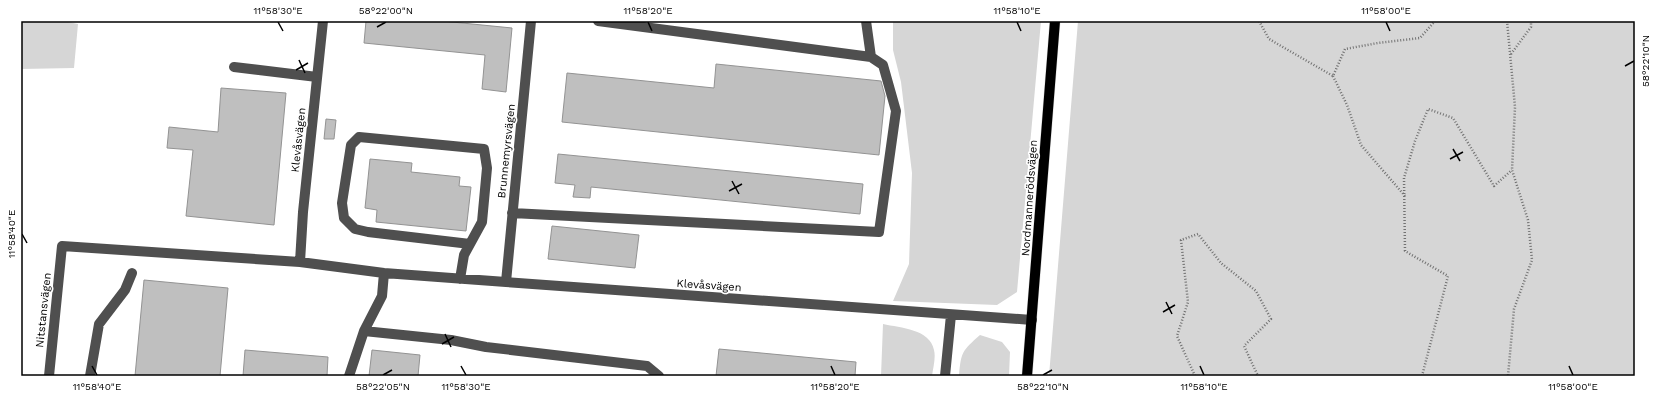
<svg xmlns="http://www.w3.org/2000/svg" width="1656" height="397" font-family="'Work Sans',sans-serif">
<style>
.green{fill:#d6d6d6}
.building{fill:#bfbfbf;stroke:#939393}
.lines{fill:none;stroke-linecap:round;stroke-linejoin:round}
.major-casing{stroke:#dbdbdb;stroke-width:11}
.path{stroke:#717171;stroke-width:2.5;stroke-dasharray:1 2;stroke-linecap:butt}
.minor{stroke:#4f4f4f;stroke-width:10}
.major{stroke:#000;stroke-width:10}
.ticks{fill:none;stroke:#000;stroke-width:1.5}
.labels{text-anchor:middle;stroke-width:3.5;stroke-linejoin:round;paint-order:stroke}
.street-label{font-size:11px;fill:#000;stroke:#fff}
.neatline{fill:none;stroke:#000;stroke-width:1.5}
.ticks-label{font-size:10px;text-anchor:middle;fill:#000}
</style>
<rect width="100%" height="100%" fill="#fff"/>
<path class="green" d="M21 21H63L78 24 74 68 21 69Z
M893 21H1041L1017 292 997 305 893 301 909 264 912 173 901 82 893 50Z
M1078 21H1635V376H1049Z
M883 324C901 328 930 329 934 350 936 358 933 368 932 376H881Z
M980 335 1002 342 1010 352 1009 376H959C961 352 962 351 980 335Z"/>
<path class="building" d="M366 21H442L512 28 506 92 482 89 485 55 364 43Z
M716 64 881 81 885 96 879 155 562 122 567 73 714 88Z
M221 88 286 93 274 225 186 216 193 150 167 148 169 127 218 132Z
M326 119 336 120 334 139H324Z
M558 154 863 184 860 214 591 187 590 198 573 197 575 185 555 183Z
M370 159 412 163 411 172 460 177 459 186 471 187 466 231 376 222 377 210 365 208Z
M552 226 639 235 635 268 548 259Z
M144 280 228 288 220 376H135Z
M719 349 856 362 855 376H716Z
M245 350 328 357 327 376H243Z
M372 350 420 355 418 376H369Z"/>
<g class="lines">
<defs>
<path id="major" d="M1027 376 1055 21"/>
</defs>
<use href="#major" class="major-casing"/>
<path class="path" d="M1259 21 1269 39 1333 76 1345 49 1378 43 1420 38 1435 21
M1507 21 1515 107 1512 170 1528 220 1532 260 1514 309 1508 376
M1511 54 1531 27V21
M1333 76 1347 105 1361 145 1405 196
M1195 376 1177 336 1188 302 1181 240 1198 234 1221 263 1256 291 1271 319 1244 346 1258 376
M1422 376 1448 276 1405 251 1404 178 1415 141 1428 109 1453 118 1494 186 1512 170"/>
<path class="minor" d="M598 21 871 57 866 21
M234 67 317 77
M512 213 879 232 896 111 883 65 871 57
M300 262 303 212 323 21
M460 279 464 255 482 222 487 168 484 149 359 137 351 145 342 203 344 218 355 229 368 232 470 244
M506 282 531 21
M364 331 451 340 486 347 647 366 659 376
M49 376 62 246 300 262 384 273 506 282 1032 320
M90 376 99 324 125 290 132 273
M349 376 364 331 382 296 384 273
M945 376 951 315"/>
<use href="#major" class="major"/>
</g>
<path class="ticks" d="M278 22 283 31M648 22 652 31M1017 22 1021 31M1386 22 1390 31M377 27 386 22M299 60 305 73M1625 66 1634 61M296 70 308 63M1453 149 1460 161M1450 159 1463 152M732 181 739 194M729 191 742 184M22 234 27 243M1166 302 1172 314M1163 312 1175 305M445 334 451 347M442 344 454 337M92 366 97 375M461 366 466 375M831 366 835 375M1200 366 1204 375M1569 366 1573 375M383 375 392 370M1043 375 1052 370"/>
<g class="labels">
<g class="street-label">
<text transform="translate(298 140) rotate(-84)" y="4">Klevåsvägen</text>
<text transform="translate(506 151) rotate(-84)" y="4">Brunnemyrsvägen</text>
<text transform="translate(1029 198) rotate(-86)" y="4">Nordmannerödsvägen</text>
<text transform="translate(709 285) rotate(4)" y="4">Klevåsvägen</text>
<text transform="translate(43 310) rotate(-84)" y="4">Nitstansvägen</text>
</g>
</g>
<rect width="1656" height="397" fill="none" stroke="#ffffff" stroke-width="44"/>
<rect x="22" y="22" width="1612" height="353" class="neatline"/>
<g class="ticks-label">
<text x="278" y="14">11°58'30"E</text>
<text x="386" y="14">58°22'00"N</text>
<text x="648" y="14">11°58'20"E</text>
<text x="1017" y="14">11°58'10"E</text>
<text x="1386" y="14">11°58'00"E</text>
<text transform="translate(1645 61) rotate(-90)" y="4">58°22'10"N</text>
<text transform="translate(11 234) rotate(-90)" y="4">11°58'40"E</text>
<text x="97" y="390">11°58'40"E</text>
<text x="383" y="390">58°22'05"N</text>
<text x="466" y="390">11°58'30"E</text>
<text x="835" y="390">11°58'20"E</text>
<text x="1043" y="390">58°22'10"N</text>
<text x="1204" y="390">11°58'10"E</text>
<text x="1573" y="390">11°58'00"E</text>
</g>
</svg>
